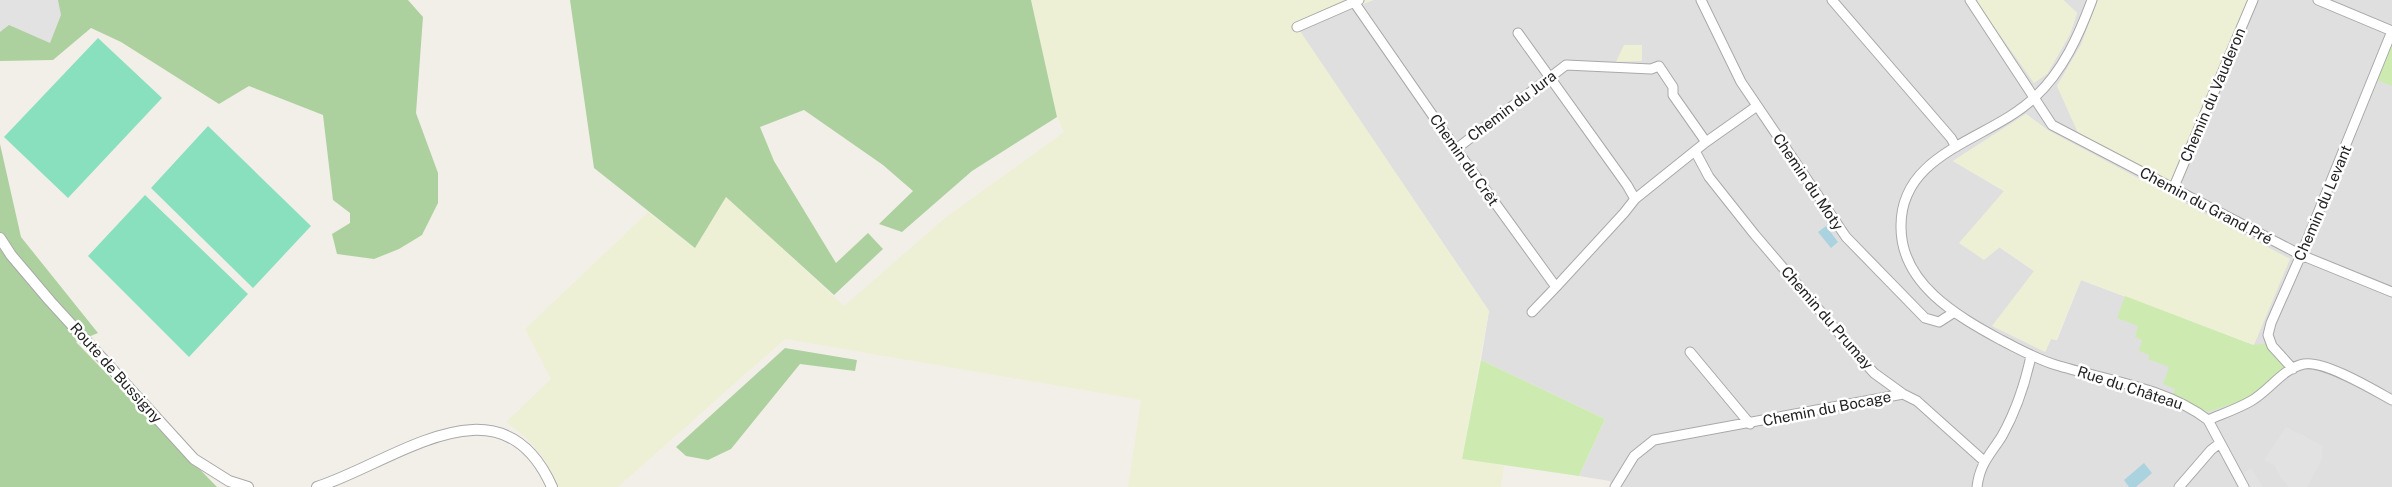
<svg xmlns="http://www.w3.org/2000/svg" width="2392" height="487" font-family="'Public Sans',sans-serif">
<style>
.residential{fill:#e0dfdf;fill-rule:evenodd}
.farmland{fill:#eef0d5}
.grass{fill:#cdebb0}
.forest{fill:#add19e}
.pitch{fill:#88e0be}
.parking{fill:#e2e2e2}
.water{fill:#aad3df}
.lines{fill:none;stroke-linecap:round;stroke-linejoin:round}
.minor-casing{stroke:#a9a9a9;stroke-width:11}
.tertiary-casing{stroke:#a9a9a9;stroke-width:12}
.minor{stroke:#fff;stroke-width:9}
.tertiary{stroke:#fff;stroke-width:10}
.labels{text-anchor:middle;stroke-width:5;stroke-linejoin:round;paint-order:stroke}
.street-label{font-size:15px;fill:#222;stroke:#fff}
</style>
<rect width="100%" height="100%" fill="#f2efe9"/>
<path class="residential" d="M1373 0H1975L2047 74 2070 34 2077 13 2063 0H2098L2081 45 2057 86 2249 0H2392V487H1612L1610 481 1579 476 1605 419 1481 360 1489 311 1299 31ZM2026 114 2046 129 2253 345 2081 280 2057 340 2051 338 2045 352 2034 271 1999 247 2004 191 1953 161Z"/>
<path class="farmland" d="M1031 0H1373L1300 31 1489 311 1462 458 1504 466 1501 487H1128L1141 400 785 339 618 487H559L541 454 526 438 506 422 551 379 525 329 648 212 695 248 726 196 844 306 945 218 1064 132 1057 117Z
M1975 0H2063L2077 13 2070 34 2047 74 2034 83Z
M2098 0H2249L2172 183 2078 133 2057 86 2081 45Z
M1624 45H1642V61L1616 62Z
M2026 114 2046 129 2290 259 2254 345 2081 280 2056 340 2051 339 2045 352 1992 326 2034 271 2000 247 1984 260 1959 243 2004 191 1953 161Z"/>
<path class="grass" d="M2392 43V86L2377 80Z
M2125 296 2253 345 2271 343 2288 368 2250 398 2208 412 2173 395 2175 389 2163 384 2169 367 2148 359 2149 355 2139 351 2142 340 2135 337 2138 326 2117 318Z
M1481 360 1605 419 1579 476 1462 459Z"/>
<path class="forest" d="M0 0H408L423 17 416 113 438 173V203L422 235 399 249 374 259 337 254 332 234 350 223V213L333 200 323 115 249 86 219 104 121 42 91 28 53 60 0 61Z
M570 0H1031L1057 117 972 171 902 232 879 224 913 191 883 165 804 110 760 127 774 161 836 263 868 233 883 249 834 295 726 197 695 248 594 168Z
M0 144 21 237 98 333 76 342 217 487H0Z
M785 348 857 360 855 371 800 364 731 449 708 460 686 456 676 447Z"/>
<path class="pitch" d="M98 38 162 98 68 198 4 137Z
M208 126 311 226 253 288 151 188Z
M145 195 248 294 189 357 88 256Z"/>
<path class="parking" d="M0 0H58L61 15 50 43 9 25 0 32Z
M2286 427 2323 446 2322 459 2307 487H2289L2280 476 2274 465 2264 460Z
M2251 468 2263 487H2250L2242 474Z"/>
<path class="water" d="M1826 226 1838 242 1831 248 1818 232Z
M2144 463 2152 473 2136 487H2129L2124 480Z"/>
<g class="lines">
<defs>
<path id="minor" d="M1701 0 1741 82 1846 237 1925 318 1939 322 1953 313
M1832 0 1951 138 1956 147
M1970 0 2052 125 2301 255 2392 292
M2092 0C2079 35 2063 71 2035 97 1991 140 1900 151 1901 227 1901 284 1957 316 2001 340 2019 349 2036 359 2056 365 2105 380 2167 388 2208 420L2244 487
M2318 0 2392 31
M1354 2 1456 149 1556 287 1532 312
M1297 27 1359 0
M1518 33 1627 185 1635 199
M1456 149 1566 65 1651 69 1659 66 1673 87V95L1706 142
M1695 151 1709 177 1755 235 1856 353 1874 373 1903 394 1917 401 1984 461
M2173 189 2253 0
M1556 287 1624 213 1635 199 1706 142 1757 106
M1690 352 1750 424
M2293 369 2272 346 2268 335 2271 323 2301 255 2392 31
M2208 420C2222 414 2237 409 2251 401 2269 391 2283 368 2304 364 2324 360 2374 390 2392 400
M1615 487 1634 456 1654 440 1903 394
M1977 487C1980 463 1990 455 2002 436 2016 411 2025 384 2031 356
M2179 487 2211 450 2220 443"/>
<path id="tertiary" d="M0 238 11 255 50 301 194 459 229 481 248 487
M317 487C395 462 501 372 552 487"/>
</defs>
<use href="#minor" class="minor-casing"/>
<use href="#tertiary" class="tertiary-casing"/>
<use href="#minor" class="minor"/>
<use href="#tertiary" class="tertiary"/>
</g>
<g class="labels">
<g class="street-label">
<text transform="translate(2213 95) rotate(-67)" y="5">Chemin du Vauderon</text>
<text transform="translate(1512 106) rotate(-37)" y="5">Chemin du Jura</text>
<text transform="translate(1464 160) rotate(55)" y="5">Chemin du Crêt</text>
<text transform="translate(1808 182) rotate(56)" y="5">Chemin du Moty</text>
<text transform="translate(2323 203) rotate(-67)" y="5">Chemin du Levant</text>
<text transform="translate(2206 206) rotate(28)" y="5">Chemin du Grand Pré</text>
<text transform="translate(1827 318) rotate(49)" y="5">Chemin du Prumay</text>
<text transform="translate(116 373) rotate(48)" y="5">Route de Bussigny</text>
<text transform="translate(2130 388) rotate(18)" y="5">Rue du Château</text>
<text transform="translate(1827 409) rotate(-11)" y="5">Chemin du Bocage</text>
</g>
</g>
</svg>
